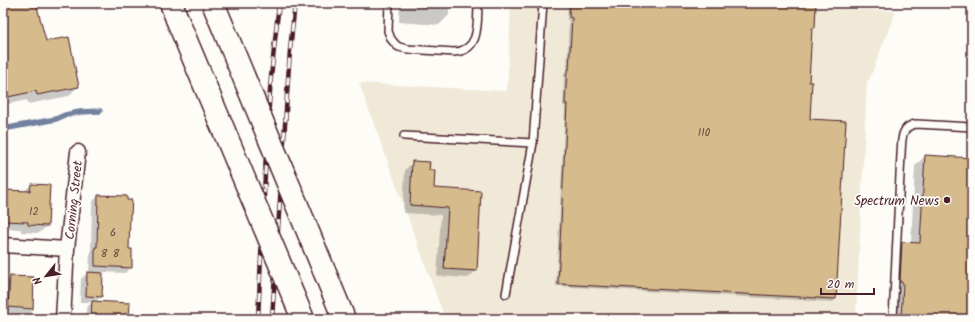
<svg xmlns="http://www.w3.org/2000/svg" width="975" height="322" font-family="Kalam,sans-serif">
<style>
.built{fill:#f1e9d7}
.shadow{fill:#0003}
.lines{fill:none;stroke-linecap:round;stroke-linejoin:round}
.stream{stroke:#72819e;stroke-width:5.5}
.building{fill:#d6bc8c;stroke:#4a1f2b}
.lane-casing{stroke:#4a1f2b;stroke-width:10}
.street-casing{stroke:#4a1f2b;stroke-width:17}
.highway-casing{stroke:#4a1f2b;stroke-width:25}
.lane{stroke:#fdfcf7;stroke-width:7}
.street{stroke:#fdfcf7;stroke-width:14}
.highway{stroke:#fdfcf7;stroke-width:22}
.rail-casing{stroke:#4a1f2b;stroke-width:4.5}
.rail{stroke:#fdfcf7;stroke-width:3;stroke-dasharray:9;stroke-linecap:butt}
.highway-bridge-casing{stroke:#4a1f2b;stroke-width:25;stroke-linecap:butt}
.highway-bridge{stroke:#fdfcf7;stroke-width:22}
.poi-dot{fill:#4a1f2b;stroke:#fdfcf7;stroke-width:1.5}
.labels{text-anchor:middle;stroke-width:3.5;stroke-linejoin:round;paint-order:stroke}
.number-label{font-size:11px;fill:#6d4643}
.street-label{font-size:13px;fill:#4a1f2b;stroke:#fdfcf7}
.poi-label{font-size:13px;fill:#4a1f2b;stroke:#fdfcf7;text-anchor:end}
</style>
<rect width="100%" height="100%" fill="#fdfcf7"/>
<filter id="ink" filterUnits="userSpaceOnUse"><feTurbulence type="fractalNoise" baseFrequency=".025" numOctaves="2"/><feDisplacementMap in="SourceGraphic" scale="8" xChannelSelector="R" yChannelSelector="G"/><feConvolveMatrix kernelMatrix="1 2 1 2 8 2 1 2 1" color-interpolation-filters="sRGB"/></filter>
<g filter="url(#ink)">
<path class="built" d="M511 3H816V8L896 11 869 80 867 81 856 319H445L359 83 507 91Z"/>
<path class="shadow" d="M3 3H35L45 43 78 86 69 96 28 104 27 100 3 105Z
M400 3H449V15L439 25 399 22Z
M568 3H815L814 28 811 31 808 83 809 120 835 299 833 302 556 286 565 106H563L564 73 567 71 569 20H567Z
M925 156 972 159V319H892L894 292H890L892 253 902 243H911L915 166Z
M413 162 433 189 480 192 476 271 468 278 437 276 441 215 403 213 405 170Z
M31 185 47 226 39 233 21 232V229L3 228V191L23 192Z
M98 196 129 215 128 250 131 267 125 273 102 272 101 296 95 302 128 319H86V308L92 302H80L81 279 87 273H89L90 254 91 253 92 202Z
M10 277 33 278 31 319H11V313H3L4 283Z"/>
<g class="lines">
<path class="stream" d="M3 129 56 119 65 115 80 112 100 111"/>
</g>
<path class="building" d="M3 3H36L46 41 69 37 79 87 37 95 36 91 3 98Z
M570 3H816L815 28H812L809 82H812L810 119 846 121 836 299 558 284 567 104H565L567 70H569L572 18 569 17Z
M925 155 972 158V319H901L903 283 900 282 902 242 920 243Z
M412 161 430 162 429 170H435L434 188 481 191 477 271 444 269 448 208 410 205Z
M31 184 50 185 48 226 28 225V222L3 221V190L30 191Z
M98 195 127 196V200H132L131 214H130L129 249H132V268L95 266V247H97Z
M87 272 103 273 102 297 86 296Z
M10 276 34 277 33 309 8 307Z
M92 301 130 303 129 319H91Z"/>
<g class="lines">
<defs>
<path id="lane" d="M389 3 388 31 391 39 396 45 399 47 407 49 454 52C481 51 477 22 478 3
M404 136 533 143
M506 294 533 143 543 3
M893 319 901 154C902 141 900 126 916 124L972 127"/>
<path id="street" d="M3 245 67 249
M63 319 67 249 78 152"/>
<path id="highway" d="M171 3 177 19
M304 222 344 319"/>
</defs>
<use href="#lane" class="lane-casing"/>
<use href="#street" class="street-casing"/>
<use href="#highway" class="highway-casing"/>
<use href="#lane" class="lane"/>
<use href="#street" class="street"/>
<use href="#highway" class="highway"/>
<defs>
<path id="rail" d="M258 319 267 132 271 77 279 3
M272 319 290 50 295 3"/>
</defs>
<use href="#rail" class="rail-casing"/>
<use href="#rail" class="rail"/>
<defs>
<path id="highway-bridge" d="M213 3 304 222
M177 19 303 319"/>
</defs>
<use href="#highway-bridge" class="highway-bridge-casing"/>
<use href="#highway-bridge" class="highway-bridge"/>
</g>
</g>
<circle class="poi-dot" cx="947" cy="200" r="4"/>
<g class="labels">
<g class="number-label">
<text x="704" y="136">110</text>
<text x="34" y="215">12</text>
<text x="113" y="236">6</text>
<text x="104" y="257">8</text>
<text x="116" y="257">8</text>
</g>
<g class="street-label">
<text transform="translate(73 200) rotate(-84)" y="5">Corning Street</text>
</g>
<g class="poi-label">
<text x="939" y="205">Spectrum News</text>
</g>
</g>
<rect width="975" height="322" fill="none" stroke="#fdfcf7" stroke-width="16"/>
<rect x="8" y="8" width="959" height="306" fill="none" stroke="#4a1f2b" stroke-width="1.5" filter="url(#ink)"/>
<g transform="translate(46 276) rotate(240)" stroke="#fdfcf7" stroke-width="3" paint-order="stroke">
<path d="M0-3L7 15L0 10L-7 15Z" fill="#4a1f2b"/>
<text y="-6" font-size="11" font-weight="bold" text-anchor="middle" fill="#4a1f2b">N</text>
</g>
<path d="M821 288v6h53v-6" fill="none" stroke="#4a1f2b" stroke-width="2"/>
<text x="827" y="288" font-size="12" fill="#4a1f2b" stroke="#fdfcf7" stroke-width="3" paint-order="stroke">20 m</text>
</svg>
